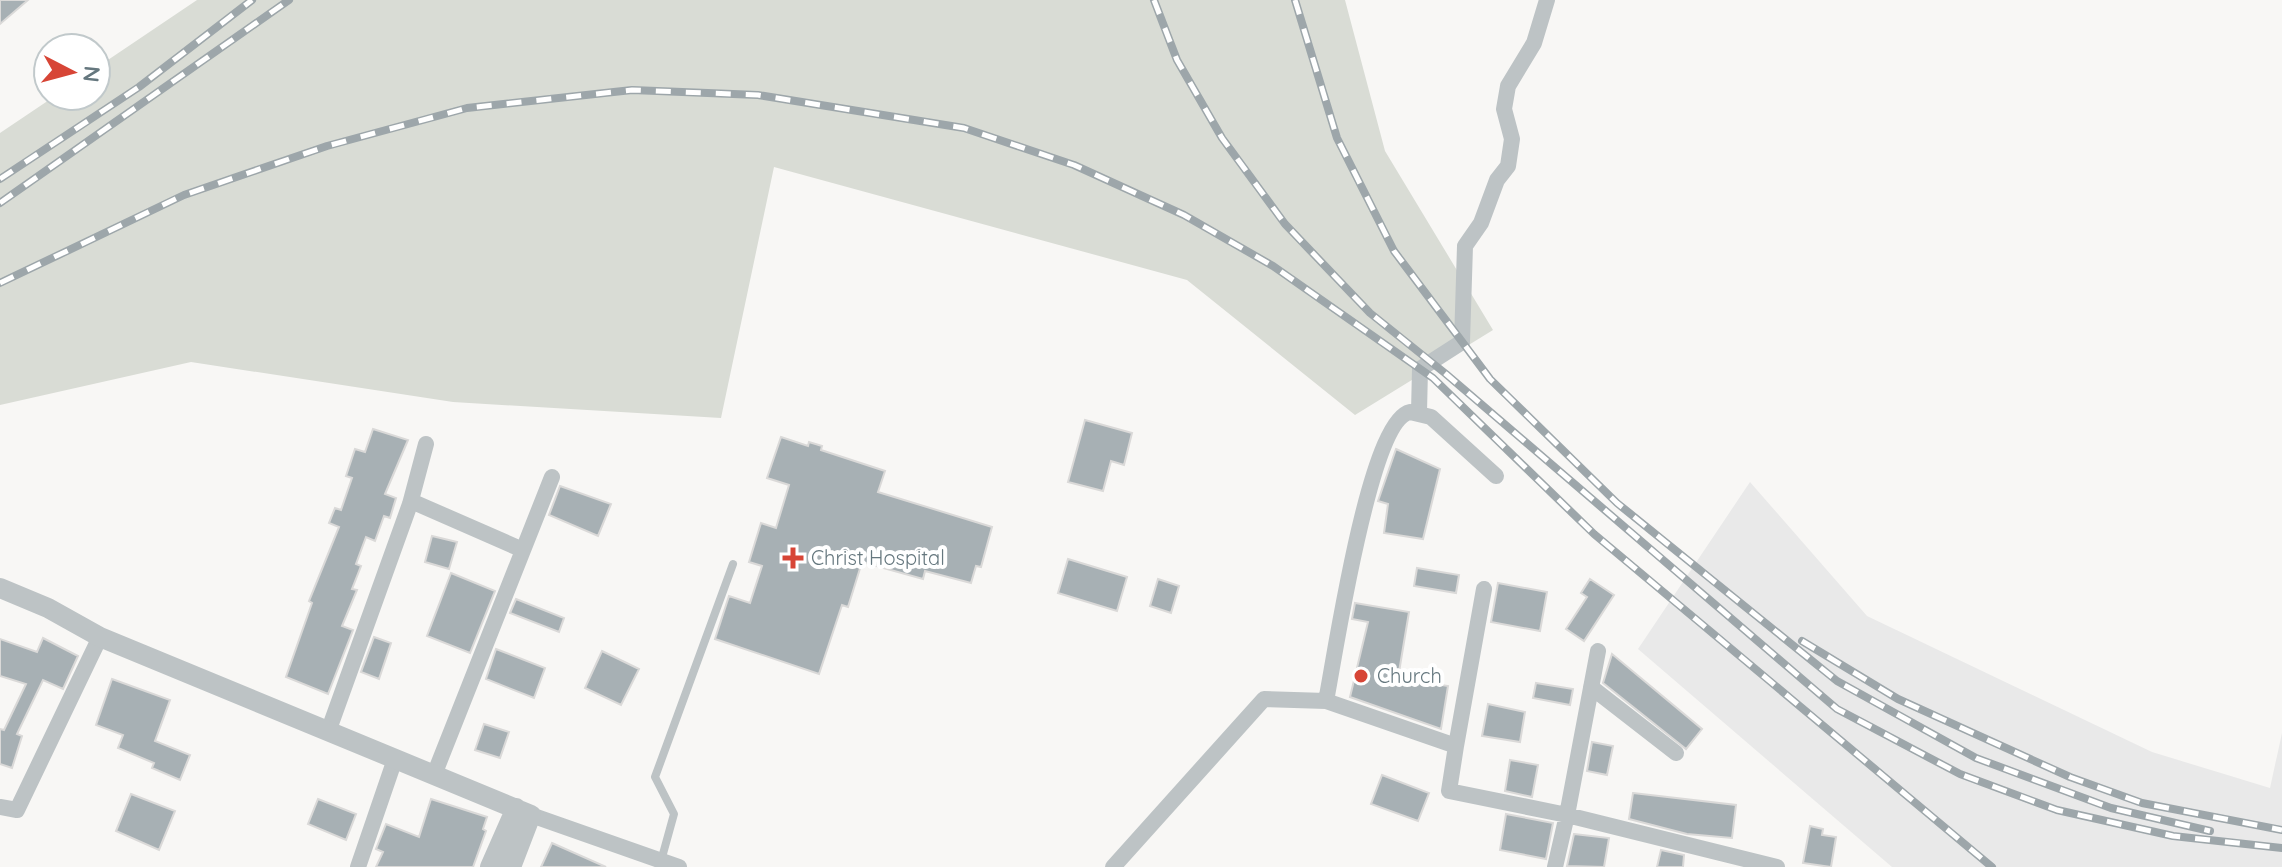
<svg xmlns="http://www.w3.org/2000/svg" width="2282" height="867" font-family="Quicksand,sans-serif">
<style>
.built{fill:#e9e9e9}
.green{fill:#d9dcd5}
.building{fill:#a7b0b4;stroke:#dad9d8;stroke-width:2}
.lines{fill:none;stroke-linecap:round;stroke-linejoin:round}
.service{stroke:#bdc3c5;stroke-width:8}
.minor{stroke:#bdc3c5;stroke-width:16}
.tertiary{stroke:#bdc3c5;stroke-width:20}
.rail-casing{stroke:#9da6aa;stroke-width:8}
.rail{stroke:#fff;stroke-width:5;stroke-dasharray:15;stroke-linecap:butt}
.poi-dot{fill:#d74536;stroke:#fff;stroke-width:3}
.labels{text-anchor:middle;stroke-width:8;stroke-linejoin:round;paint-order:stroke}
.poi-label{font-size:20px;fill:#65777e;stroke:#fff;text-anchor:start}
</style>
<rect width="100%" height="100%" fill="#f8f7f5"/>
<path class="built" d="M1750 482 1867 616 2152 752 2270 788 2282 733V867H1892L1638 649Z"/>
<path class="green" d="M197 0H1345L1385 151 1493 330 1355 415 1187 280 774 167 721 418 453 402 191 362 0 405V133L55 96H96V68Z"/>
<path class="building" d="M0 0H28L0 24Z
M1085 420 1132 433 1124 465 1111 461 1103 491 1068 482Z
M373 429 408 440 385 494 396 498 390 518 384 516 375 541 366 537 356 564 361 566 352 589 357 590 342 626 353 630 328 694 286 677 312 603 309 601 339 527 329 523 335 508 341 510 352 478 346 476 355 449 365 452Z
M781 437 808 446 809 442 822 446 821 450 885 471 878 492 992 527 981 567 976 566 971 583 925 571 923 579 862 562 848 607 842 605 819 674 715 639 729 596 750 603 762 566 749 562 761 523 776 528 789 485 767 478Z
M1396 449 1440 469 1423 539 1384 533 1388 504 1378 501Z
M560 486 611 504 598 536 549 515Z
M432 536 457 542 449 569 425 562Z
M1068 559 1127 577 1117 611 1058 593Z
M1417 568 1459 575 1456 593 1414 586Z
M451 573 495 591 470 653 427 636Z
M1158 579 1179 586 1171 613 1150 606Z
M1590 579 1614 595 1584 641 1566 629 1587 597 1581 593Z
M1498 583 1547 592 1540 631 1491 622Z
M516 599 564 618 559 632 510 613Z
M1355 603 1409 612 1398 678 1448 686 1441 729 1350 697 1368 622 1352 619Z
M374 637 391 643 379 679 361 672Z
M43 638 78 656 63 689 43 680 17 734 22 736 12 768 0 764V729L4 730 26 684 0 676V639L37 652Z
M496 649 545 668 534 698 486 679Z
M602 651 639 669 621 705 585 688Z
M1612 654 1702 729 1686 749 1603 683Z
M112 679 170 700 155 741 190 755 180 780 152 768 154 763 118 748 123 735 96 725Z
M1536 683 1573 689 1570 705 1533 698Z
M1488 704 1525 712 1520 742 1482 736Z
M484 724 509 732 500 758 475 750Z
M1592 742 1613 746 1607 775 1587 771Z
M1510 760 1538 765 1532 797 1505 791Z
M1382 775 1429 793 1418 821 1371 804Z
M1633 793 1736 805 1732 838 1687 834 1629 819Z
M131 794 175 811 159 850 116 831Z
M318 799 356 814 346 840 308 824Z
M431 799 487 817 483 829 486 831 473 867H376L383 852 376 849 386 824 419 837Z
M1506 814 1553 823 1546 859 1500 850Z
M1810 826 1823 829 1822 835 1836 837 1831 867 1803 863Z
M1574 834 1609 838 1604 867 1567 866Z
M552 843 606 867H541Z
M1661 850 1684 855 1683 867H1657Z"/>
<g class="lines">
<path class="service" d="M661 861 674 814 655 777 733 564"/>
<path class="minor" d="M1419 412 1420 369 1462 342 1465 246 1481 223 1497 180 1508 166 1512 139 1504 109 1508 86 1534 43 1547 0
M411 501 523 550
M1598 651 1567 815 1777 867
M1591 687 1676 753
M1326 701C1335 656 1369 421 1410 412L1431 417 1496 476
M328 732 410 504 426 444
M1456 746 1484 589
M434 775 552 477
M0 807 17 810 100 637
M531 815 679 867
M358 867 395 759
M1113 867 1264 699 1326 701 1456 746 1449 791 1567 815 1555 867"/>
<path class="tertiary" d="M0 588 48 608 100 637 531 815 511 867
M490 867 516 808"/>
<defs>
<path id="rail" d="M1154 0 1177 60 1222 138 1285 224 1370 313 1446 374 1837 709 1960 774 2057 810 2173 836 2282 848
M1295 0 1337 138 1394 251 1490 379 1617 503 1837 681 1976 758 2111 808 2210 831
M0 179 139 87 252 0
M0 203 289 0
M0 283 184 195 327 146 467 108 632 90 758 95 964 128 1074 165 1184 215 1273 266 1433 378 1594 534 1992 867
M1802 641 1898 699 2070 777 2142 803 2282 830"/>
</defs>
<use href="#rail" class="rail-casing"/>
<use href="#rail" class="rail"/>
</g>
<g class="poi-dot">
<path d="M789 546h8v8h8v8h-8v8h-8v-8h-8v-8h8z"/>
<circle cx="1361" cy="676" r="8"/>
</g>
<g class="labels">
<g class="poi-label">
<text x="811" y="565">Christ Hospital</text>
<text x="1377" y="683">Church</text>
</g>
</g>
<g transform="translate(72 72) rotate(96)"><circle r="38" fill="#ffffff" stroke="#c1c9cb" stroke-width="2"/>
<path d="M0-6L14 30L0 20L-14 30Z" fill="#d74536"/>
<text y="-12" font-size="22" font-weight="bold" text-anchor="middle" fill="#65777e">N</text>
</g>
</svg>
